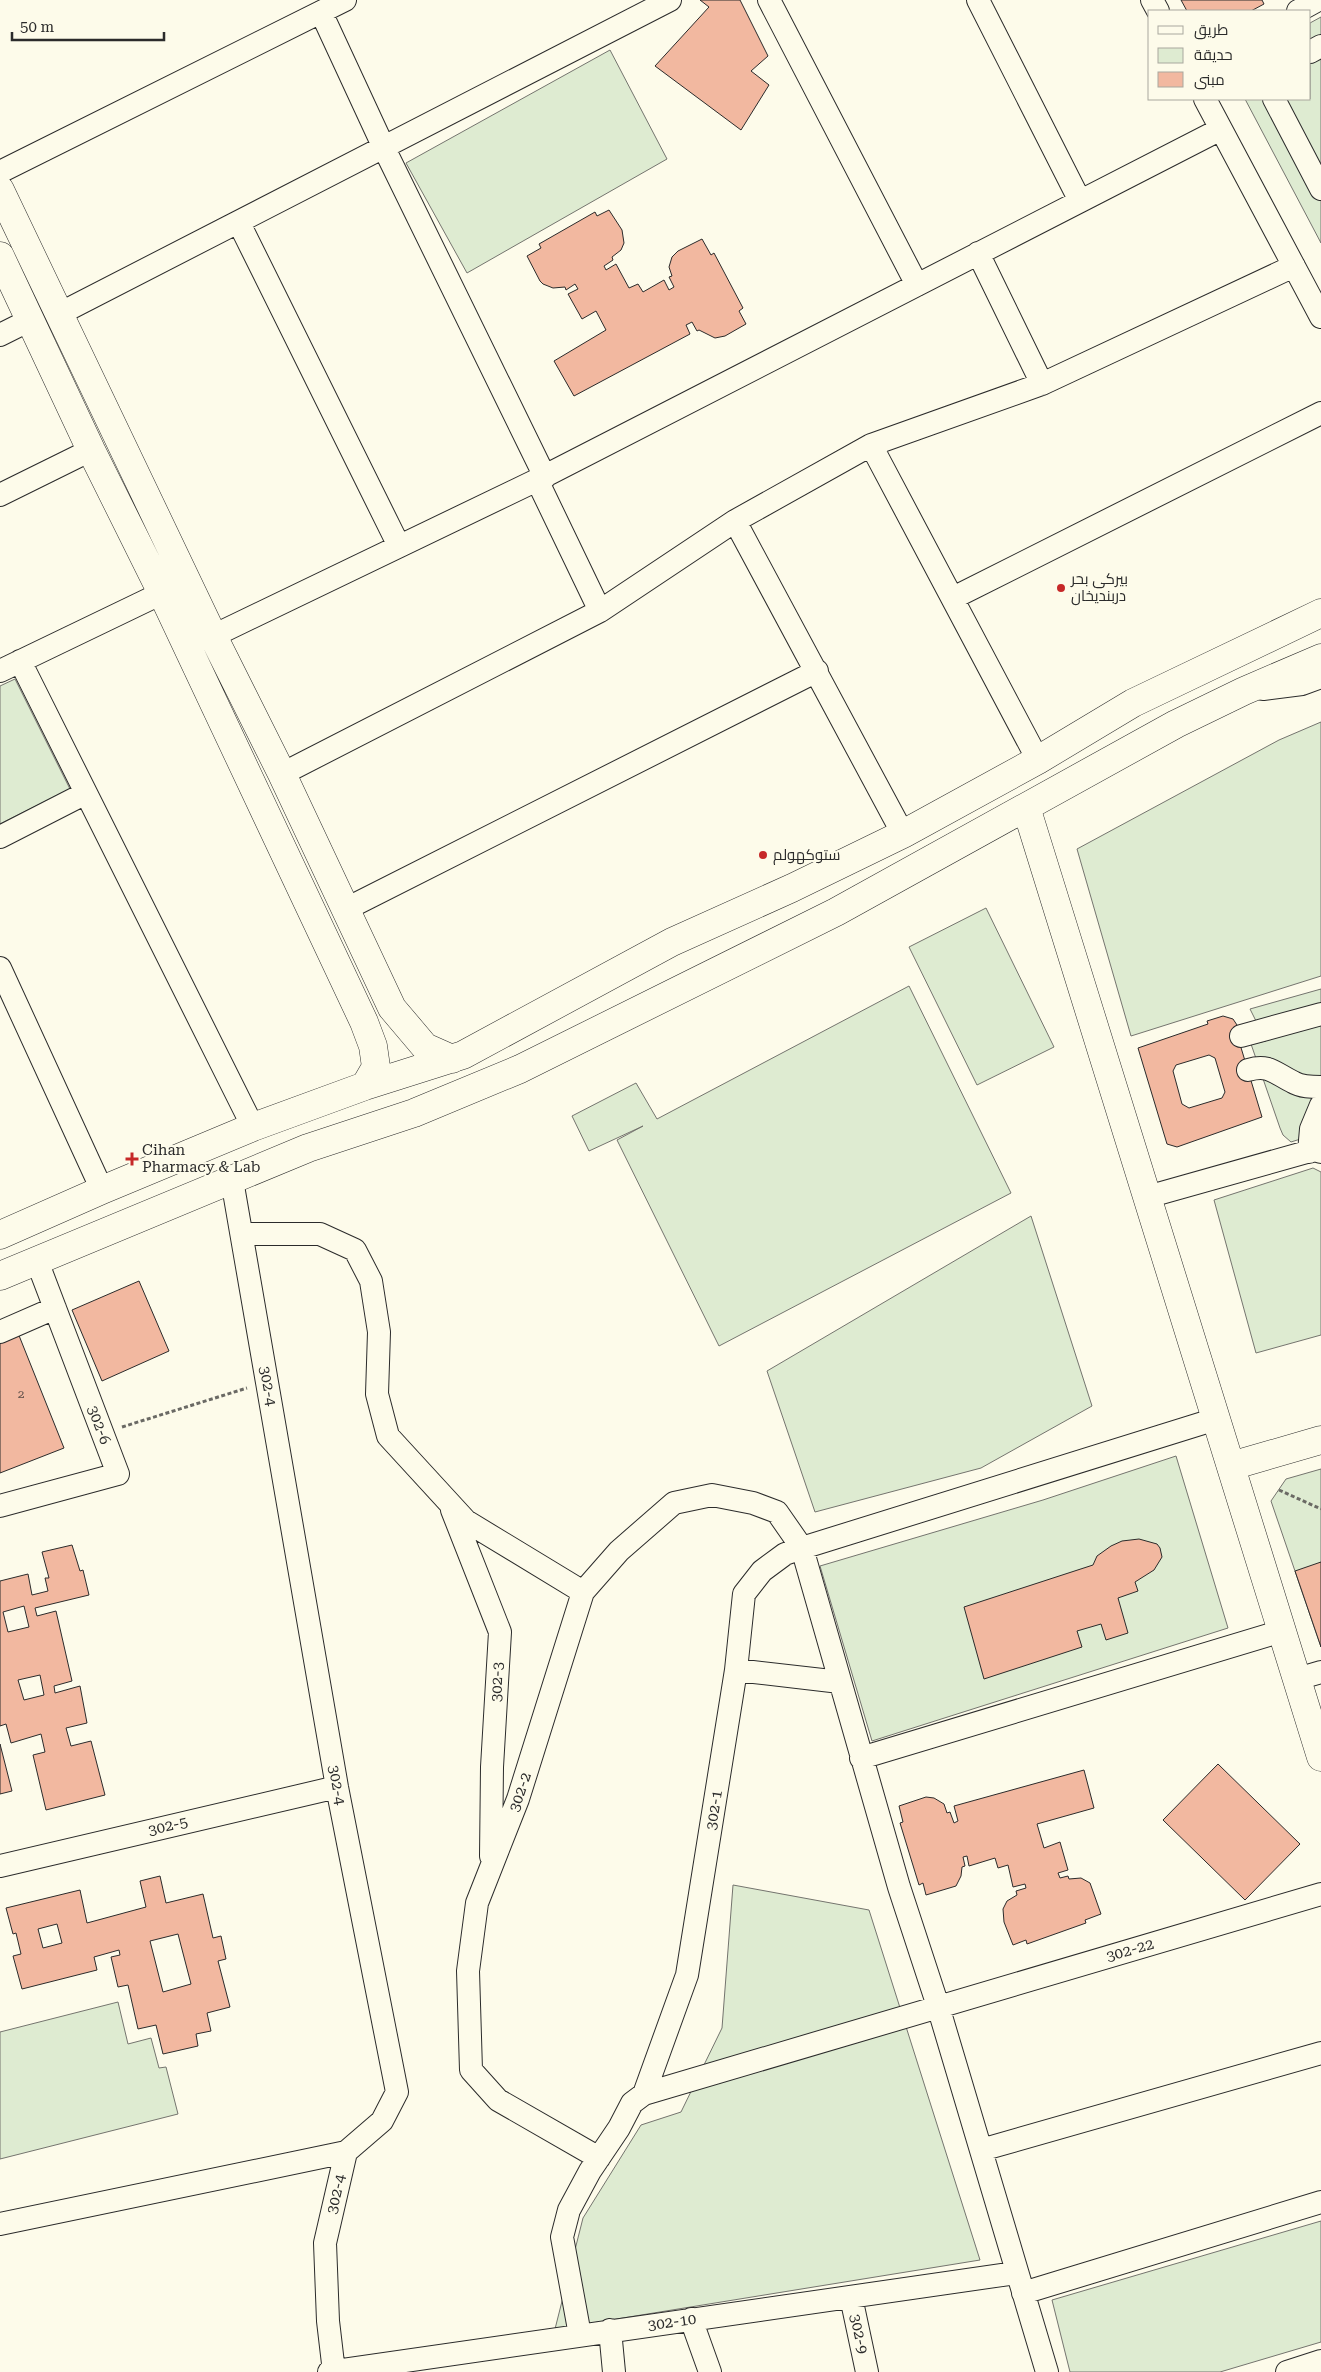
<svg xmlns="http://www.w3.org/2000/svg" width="1321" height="2372" font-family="'Roboto Serif',Cairo,serif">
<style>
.green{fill:#deebd1;stroke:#74746e}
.building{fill:#f2b8a0;stroke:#2b2b2b;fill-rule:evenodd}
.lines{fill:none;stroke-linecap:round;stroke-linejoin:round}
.minor-casing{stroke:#2b2b2b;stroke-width:24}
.major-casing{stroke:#2b2b2b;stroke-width:29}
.path{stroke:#6a6964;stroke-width:3;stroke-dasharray:4 2.5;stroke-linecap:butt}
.minor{stroke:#fdfbea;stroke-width:22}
.major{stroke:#fdfbea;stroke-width:28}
.poi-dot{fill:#c62828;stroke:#fdfbea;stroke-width:2}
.labels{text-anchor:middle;stroke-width:4;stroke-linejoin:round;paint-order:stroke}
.number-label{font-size:12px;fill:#5d4e48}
.poi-label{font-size:15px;fill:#2b2b2b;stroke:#fdfbea;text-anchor:start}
.street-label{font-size:15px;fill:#2b2b2b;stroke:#fdfbea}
</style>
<rect width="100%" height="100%" fill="#fdfbea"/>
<path class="green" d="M1321 17V243L1245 99H1310V23Z
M610 50 667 159 467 273 406 163Z
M15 679 70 789 0 824V686Z
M1321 722V976L1131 1036 1077 849 1279 740Z
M986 908 1054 1047 977 1085 909 947Z
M909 986 1011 1193 719 1346 617 1140 643 1126 589 1151 572 1116 636 1083 657 1119Z
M1321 989V1139L1310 1136 1291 1142 1283 1135 1280 1128 1251 1044 1266 1041 1250 1009Z
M1313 1168 1321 1172V1335L1256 1353 1214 1200Z
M1031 1216 1092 1406 981 1468 815 1512 767 1371Z
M1176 1456 1228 1628 872 1741 820 1566 1043 1500Z
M1321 1469V1647L1271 1501 1286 1479Z
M733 1885 869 1910 980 2260 555 2329 583 2218 641 2125 681 2112 722 2028Z
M118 2002 128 2044 151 2038 159 2068 166 2067 178 2114 0 2159V2032Z
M1321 2221V2342L1220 2372H1070L1052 2300Z"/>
<path class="building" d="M700 0H740L768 56 751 71 769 85 741 130 655 66 709 7Z
M1181 0H1262L1264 4 1251 11H1187Z
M609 210 622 230 624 243 621 250 612 257 613 260 604 266 606 270 616 264 629 288 638 284 643 292 664 280 669 290 674 287 669 277 672 276 669 267 672 257 678 251 702 239 711 255 714 253 743 308 739 311 746 324 725 336 715 338 699 330 697 331 692 322 686 325 690 334 574 396 554 361 606 330 596 311 582 319 568 294 578 289 575 284 566 290 565 287 553 288 543 284 540 281 527 256 541 248 539 244 595 212 597 216Z
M1223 1016 1233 1019 1239 1028V1041L1262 1117 1177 1147 1167 1144 1138 1048 1208 1024 1207 1021ZM1209 1055 1215 1058 1225 1092 1222 1098 1189 1108 1182 1104 1173 1071 1176 1065Z
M139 1281 169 1351 102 1381 72 1310Z
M18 1333 64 1448 0 1473V1341Z
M1139 1539 1157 1544 1160 1548 1162 1557 1154 1570 1135 1582 1138 1591 1118 1598 1128 1633 1106 1640 1101 1624 1077 1631 1082 1647 984 1679 964 1607 1093 1565 1097 1556 1111 1546 1122 1541Z
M72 1545 80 1571 83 1570 89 1595 35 1608 37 1616 56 1611 72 1681 54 1686 55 1693 80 1686 87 1723 66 1728 71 1746 91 1741 105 1795 46 1810 33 1755 45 1752 41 1734 11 1743 6 1724 0 1726V1581L28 1574 32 1595 48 1591 45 1578H49L42 1552ZM24 1606 29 1627 8 1632 3 1612ZM40 1675 44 1695 24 1700 18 1680Z
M1321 1562V1647L1295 1571Z
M0 1744 12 1791 0 1794Z
M1218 1764 1300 1844 1245 1900 1163 1820Z
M1084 1770 1094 1808 1037 1824 1044 1848 1060 1842 1068 1870 1058 1873 1060 1878 1068 1876 1069 1879 1081 1878 1090 1883 1101 1914 1085 1920 1086 1923 1027 1944 1026 1940 1013 1945 1004 1922 1003 1909 1007 1901 1017 1895 1016 1891 1026 1888 1025 1884 1013 1887 1008 1865 998 1868 995 1858 969 1866 967 1856 963 1857 965 1866 962 1867 961 1876 956 1886 926 1895 923 1883 919 1885 900 1823 903 1822 899 1806 926 1797 934 1798 944 1804 947 1813 950 1812 954 1823 958 1821 954 1806Z
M160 1876 166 1903 203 1894 213 1938 221 1936 226 1959 218 1961 230 2007 207 2013 211 2031 196 2034 198 2046 163 2054 156 2025 138 2029 128 1985 118 1987 111 1957 120 1955 119 1950 94 1957 97 1970 22 1989 13 1956 21 1954 16 1933 13 1934 6 1908 80 1890 87 1923 146 1907 140 1881ZM57 1924 62 1943 43 1948 38 1929ZM178 1934 191 1984 163 1992 150 1941Z"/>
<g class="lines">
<defs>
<path id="minor" d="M769 0 917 285
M978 0 1080 201
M1152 0 1158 11
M1298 11 1318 0
M321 12 384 148 545 477
M1310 52 1321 46
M1205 99 1321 317
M1274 99 1321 189
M0 172 345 0
M239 223 399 546
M978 253 1042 384
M59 314 670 0
M0 335 30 320
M871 445 1038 760
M537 480 600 611
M0 495 91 450
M735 521 903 834
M953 598 1321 413
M213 636 537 480 1221 129
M20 661 253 1127
M0 671 162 593
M1263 689 1302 684 1321 677
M282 774 600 611 735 521 871 445 1042 384 1294 266
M0 837 86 793
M346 909 817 671
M0 968 102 1190
M1241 1036 1321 1014
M1248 1070C1270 1064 1274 1073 1293 1082 1301 1087 1312 1087 1321 1087
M1309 1152 1311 1129 1321 1105
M232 1180 337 1787 397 2092 382 2121 346 2152 325 2243 328 2321 334 2372
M1147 1197 1314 1150 1321 1152
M242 1234H320L355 1250 371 1281 379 1332 377 1394 388 1436 466 1521 583 1592
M0 1332 55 1308
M0 1506 118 1474 37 1261
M452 1510 500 1632 492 1767 491 1856
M736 1670 840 1682
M1297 1679 1321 1672
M861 1758 1282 1631
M0 1866 337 1787
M644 2094 687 1975 736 1670 744 1594 762 1571 785 1554 802 1548 1216 1419
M981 2150 1321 2053
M599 2158 498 2100 471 2070 468 1971 477 1903 518 1799 583 1592 619 1551 674 1503 712 1495 753 1503 777 1512 802 1548 899 1887 938 2006 1047 2372
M0 2224 346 2152
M1023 2293 1321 2202
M851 2297 867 2372
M691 2319 710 2372
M610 2330 614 2372
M580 2335 562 2237 569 2210 590 2171 619 2128 632 2103 644 2094 1321 1894
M329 2372 1016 2273
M1287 2372 1321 2361"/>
<path id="major" d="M0 190 213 636 282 774 392 1008 425 1047 452 1059
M0 256 91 450 162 593 364 1022 373 1046 376 1067 365 1086
M1026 807 1321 1757
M0 1235 102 1190 253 1127 365 1086 463 1055 672 942 792 888 903 834 1038 760 1133 703 1321 613
M0 1276 308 1148 414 1113 520 1069 836 912 1176 724 1244 691 1321 658
M1231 1466 1321 1440"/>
</defs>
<use href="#minor" class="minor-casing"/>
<use href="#major" class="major-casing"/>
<path class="path" d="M122 1427 247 1388
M1279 1490 1321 1509"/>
<use href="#minor" class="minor"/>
<use href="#major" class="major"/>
</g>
<g class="poi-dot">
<circle cx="1061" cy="588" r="5"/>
<circle cx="763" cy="855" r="5"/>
<path d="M129.5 1151.5h5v5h5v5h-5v5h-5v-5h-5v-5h5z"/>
</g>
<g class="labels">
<g class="number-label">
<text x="21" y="1398">2</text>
</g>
<g class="poi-label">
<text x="1071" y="584">بيركى بحر<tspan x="1071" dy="17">دربنديخان</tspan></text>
<text x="773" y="860">ستوكهولم</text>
<text x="142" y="1155">Cihan<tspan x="142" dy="17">Pharmacy &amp; Lab</tspan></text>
</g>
<g class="street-label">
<text transform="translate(268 1386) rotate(80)" y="5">302-4</text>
<text transform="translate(99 1425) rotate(69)" y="5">302-6</text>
<text transform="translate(497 1682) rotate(-87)" y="5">302-3</text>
<text transform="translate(337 1785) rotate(80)" y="5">302-4</text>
<text transform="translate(520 1792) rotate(-71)" y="5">302-2</text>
<text transform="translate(714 1810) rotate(-81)" y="5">302-1</text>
<text transform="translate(168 1826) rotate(-13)" y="5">302-5</text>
<text transform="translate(1130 1950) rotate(-16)" y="5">302-22</text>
<text transform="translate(336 2194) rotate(-77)" y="5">302-4</text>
<text transform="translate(672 2322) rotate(-8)" y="5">302-10</text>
<text transform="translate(859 2334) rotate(78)" y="5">302-9</text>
</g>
</g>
<rect x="1148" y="10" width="162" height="90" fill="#fdfbea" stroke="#a9a89e"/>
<rect x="1158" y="26" width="25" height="8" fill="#fdfbea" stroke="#a9a89e"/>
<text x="1194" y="35" font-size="15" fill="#2b2b2b">طريق</text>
<rect x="1158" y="48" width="25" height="15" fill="#deebd1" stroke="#a9a89e"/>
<text x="1194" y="60" font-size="15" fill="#2b2b2b">حديقة</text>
<rect x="1158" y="72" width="25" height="15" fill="#f2b8a0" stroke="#a9a89e"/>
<text x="1194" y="85" font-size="15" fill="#2b2b2b">مبنى</text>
<path d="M12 32v8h152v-8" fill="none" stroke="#2b2b2b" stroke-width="2.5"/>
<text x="20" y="32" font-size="15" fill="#2b2b2b" stroke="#fdfbea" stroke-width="4" paint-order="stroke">50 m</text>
</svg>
